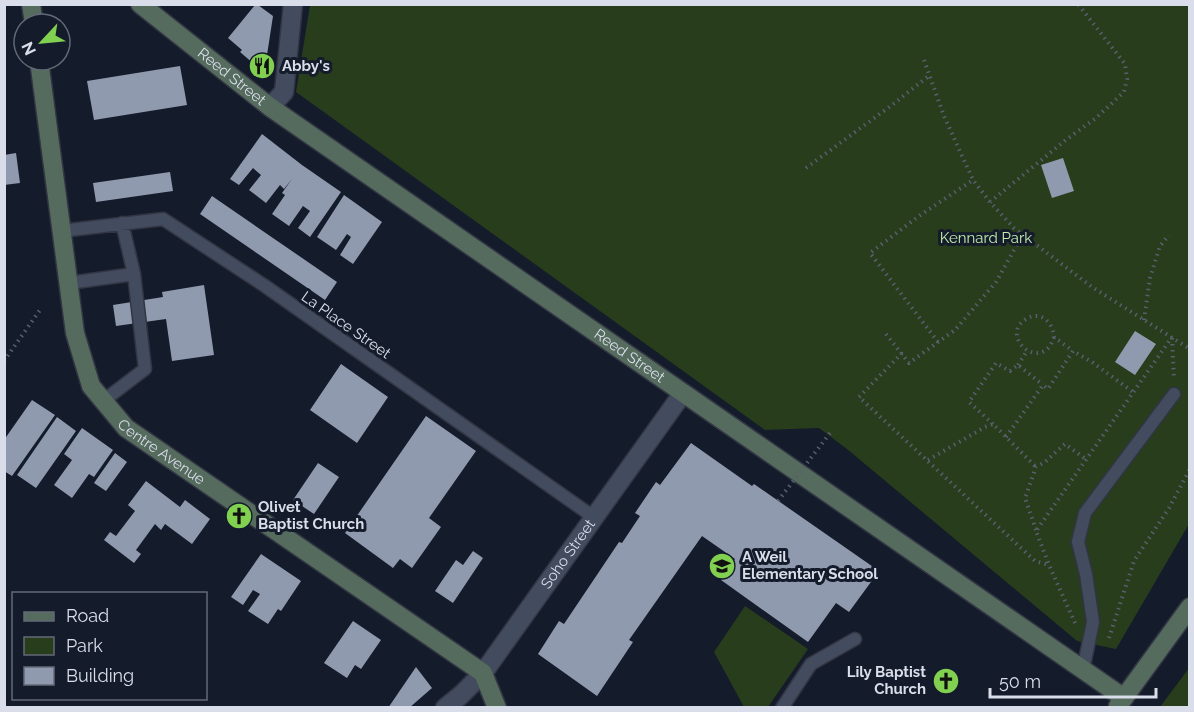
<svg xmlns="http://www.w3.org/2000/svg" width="1194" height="712" font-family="Raleway,sans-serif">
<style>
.green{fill:#273d1b}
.building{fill:#909aaf}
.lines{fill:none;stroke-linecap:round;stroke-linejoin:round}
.lane-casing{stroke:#323542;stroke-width:15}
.street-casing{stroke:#323542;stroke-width:21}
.secondary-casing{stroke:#323542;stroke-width:21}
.path{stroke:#595f6e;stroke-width:4;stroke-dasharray:1.5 4.5;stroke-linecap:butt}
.lane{stroke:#434b5e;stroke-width:12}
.street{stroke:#434b5e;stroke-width:18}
.secondary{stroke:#556b5e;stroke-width:18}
.path-bridge{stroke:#595f6e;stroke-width:4;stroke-dasharray:1.5 4.5;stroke-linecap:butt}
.labels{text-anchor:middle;stroke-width:6;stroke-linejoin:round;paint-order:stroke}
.poi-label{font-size:15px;font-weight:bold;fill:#d9deea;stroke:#141b2b;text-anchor:start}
.street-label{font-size:15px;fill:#d9deea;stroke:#141b2b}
.park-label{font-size:15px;fill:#c1ecab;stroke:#141b2b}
</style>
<rect width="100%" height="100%" fill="#141b2b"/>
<path class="green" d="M310 5H1189V524L1116 649 1077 641 847 449 819 428 765 430 296 92Z
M745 606 808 649 768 707H744L714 652Z
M1189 668V707H1160Z"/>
<path class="building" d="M255 5H258L273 16 265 68 262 71 240 52 242 50 228 38Z
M180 66 187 105 94 120 87 81Z
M262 134 302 165 341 192 310 237 298 228 310 211 303 206 289 226 272 214 285 195 282 193 292 179 284 189 280 185 266 203 249 190 261 175 253 168 239 185 230 179Z
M16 153 20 183 4 185V155Z
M1063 158 1074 191 1052 198 1041 165Z
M170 172 173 191 96 202 93 183Z
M344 195 382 222 353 264 340 255 351 237 347 234 336 250 317 237Z
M212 196 337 282 325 300 200 214Z
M204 285 214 355 172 361 166 319 116 326 113 305 163 297 162 292Z
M1135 331 1156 344 1135 375 1115 362Z
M341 364 388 397 357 443 310 410Z
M32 400 55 415 12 476 4 471V440Z
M426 416 476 451 429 518 441 527 412 568 400 559 393 568 345 533Z
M57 417 76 431 36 488 17 475Z
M82 428 113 450 94 477 89 474 72 498 54 485 72 460 64 454Z
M691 443 752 486 754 484 879 571 849 612 836 603 808 642 721 580 735 559 702 536 629 640 633 642 597 696 538 654 559 621 564 624 619 542 622 543 640 516 635 513 656 482 660 485Z
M115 453 127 462 106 491 94 483Z
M318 463 339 477 314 514 293 500Z
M146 481 180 507 185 500 210 519 192 544 165 524 161 530 155 524 136 550 141 554 134 563 104 540 110 532 116 536 135 511 128 505Z
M473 551 483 558 453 603 435 591 456 560 463 565Z
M261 554 301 581 281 611 278 609 268 624 248 611 260 594 253 590 243 605 231 597Z
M353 621 381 640 361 669 355 665 347 678 324 663Z
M416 667 432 688 409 708H388Z"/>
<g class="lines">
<defs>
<path id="lane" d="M61 231 163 219 265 286 595 518
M69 283 134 274
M103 401 145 369 134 274 122 223
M1083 670 1093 622 1086 574 1078 542 1085 513 1174 394
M782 708 811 664 855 639"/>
<g id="street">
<path d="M270 107 284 92 293 4"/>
<path id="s1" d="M445 708 461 695 483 673 683 393"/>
</g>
<g id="secondary">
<path d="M31 4 34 24"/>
<path id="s2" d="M140 4 270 107 1124 698"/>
<path id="s3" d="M39 60 75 333 91 386 126 428 483 673 497 708"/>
<path d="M1118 706 1190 607"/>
</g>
</defs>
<use href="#lane" class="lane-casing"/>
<use href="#street" class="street-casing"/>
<use href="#secondary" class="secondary-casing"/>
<path class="path" d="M924 60 944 116 973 180 990 202 1014 228 1092 287 1190 349
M806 168 892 105 930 75
M990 202 1067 139 1096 118 1124 92 1127 79 1125 64 1078 4
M1144 320 1150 278 1160 246 1169 235
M886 334 909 363 955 330 996 282 1023 234
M1054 337C1042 375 998 336 1026 319 1040 310 1053 322 1054 337L1073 351
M1172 338 1174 379
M938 342 870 253 919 216 973 180
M902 353 859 397 1035 561 1049 565
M4 361 40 310
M1018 365 1027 351
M993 424 969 402 996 363 1010 371 1018 365 1043 385
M1006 437 1043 385 1048 389 1073 351 1092 362 1133 392
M928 460 985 427 993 424 1036 467
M1036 530 1025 498 1036 467 1045 462 1065 444 1087 460
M1075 623 1049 565 1036 531 1172 337
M1109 638 1134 561 1169 508 1190 469"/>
<use href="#lane" class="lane"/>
<use href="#street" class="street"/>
<use href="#secondary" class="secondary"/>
<path class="path-bridge" d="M778 501 830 433"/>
</g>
<defs>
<symbol id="restaurant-disc" viewBox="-11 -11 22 22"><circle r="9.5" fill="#81d050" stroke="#141b2b"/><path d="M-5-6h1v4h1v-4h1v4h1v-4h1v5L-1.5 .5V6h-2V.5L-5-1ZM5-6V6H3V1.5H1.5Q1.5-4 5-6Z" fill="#111"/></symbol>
<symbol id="church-disc" viewBox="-11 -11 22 22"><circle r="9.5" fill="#81d050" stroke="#141b2b"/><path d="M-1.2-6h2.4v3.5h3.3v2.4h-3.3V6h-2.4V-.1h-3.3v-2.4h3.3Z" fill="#111"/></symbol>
<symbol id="school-disc" viewBox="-11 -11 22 22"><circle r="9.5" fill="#81d050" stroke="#141b2b"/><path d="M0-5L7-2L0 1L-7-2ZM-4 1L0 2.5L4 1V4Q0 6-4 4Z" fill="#111"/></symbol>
</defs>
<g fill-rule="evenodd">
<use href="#restaurant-disc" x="247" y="51" width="30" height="30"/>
<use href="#church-disc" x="224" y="501" width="30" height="30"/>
<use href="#school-disc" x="707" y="551" width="30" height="30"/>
<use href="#church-disc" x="931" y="666" width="30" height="30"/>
</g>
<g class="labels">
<g class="poi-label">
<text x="282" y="71">Abby's</text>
<text x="258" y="512">Olivet<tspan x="258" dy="17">Baptist Church</tspan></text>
<text x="742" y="562">A Weil<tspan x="742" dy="17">Elementary School</tspan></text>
<text x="926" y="677" text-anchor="end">Lily Baptist<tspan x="926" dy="17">Church</tspan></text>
</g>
<g class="street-label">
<text dy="5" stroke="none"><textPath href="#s2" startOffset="117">Reed Street</textPath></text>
<text transform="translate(346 325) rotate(35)" y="5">La Place Street</text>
<text dy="5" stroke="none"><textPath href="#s2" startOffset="603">Reed Street</textPath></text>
<text dy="5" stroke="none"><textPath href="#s3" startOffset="428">Centre Avenue</textPath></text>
<text dy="5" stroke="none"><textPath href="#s1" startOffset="198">Soho Street</textPath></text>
</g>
<g class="park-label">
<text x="986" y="243">Kennard Park</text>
</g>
</g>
<rect width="1194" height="712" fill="none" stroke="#d9deea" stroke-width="12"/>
<rect x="12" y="592" width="195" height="108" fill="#141b2b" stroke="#636977" stroke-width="1.5"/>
<rect x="24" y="612" width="30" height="9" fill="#556b5e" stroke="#636977" stroke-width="1.5"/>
<text x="66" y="622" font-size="18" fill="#d9deea">Road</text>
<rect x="24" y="637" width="30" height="18" fill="#273d1b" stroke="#636977" stroke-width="1.5"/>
<text x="66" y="652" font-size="18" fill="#d9deea">Park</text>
<rect x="24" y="667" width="30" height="18" fill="#909aaf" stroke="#636977" stroke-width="1.5"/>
<text x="66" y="682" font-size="18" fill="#d9deea">Building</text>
<g transform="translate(42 42) rotate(244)"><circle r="28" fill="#141b2b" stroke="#636977" stroke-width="1.5"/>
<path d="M0-4.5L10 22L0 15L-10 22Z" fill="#81d050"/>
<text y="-9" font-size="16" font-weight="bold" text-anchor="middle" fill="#d9deea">N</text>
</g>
<path d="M990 688v9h166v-9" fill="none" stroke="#d9deea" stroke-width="3"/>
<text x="999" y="688" font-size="18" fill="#d9deea" stroke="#141b2b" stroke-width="4.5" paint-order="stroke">50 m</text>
</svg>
